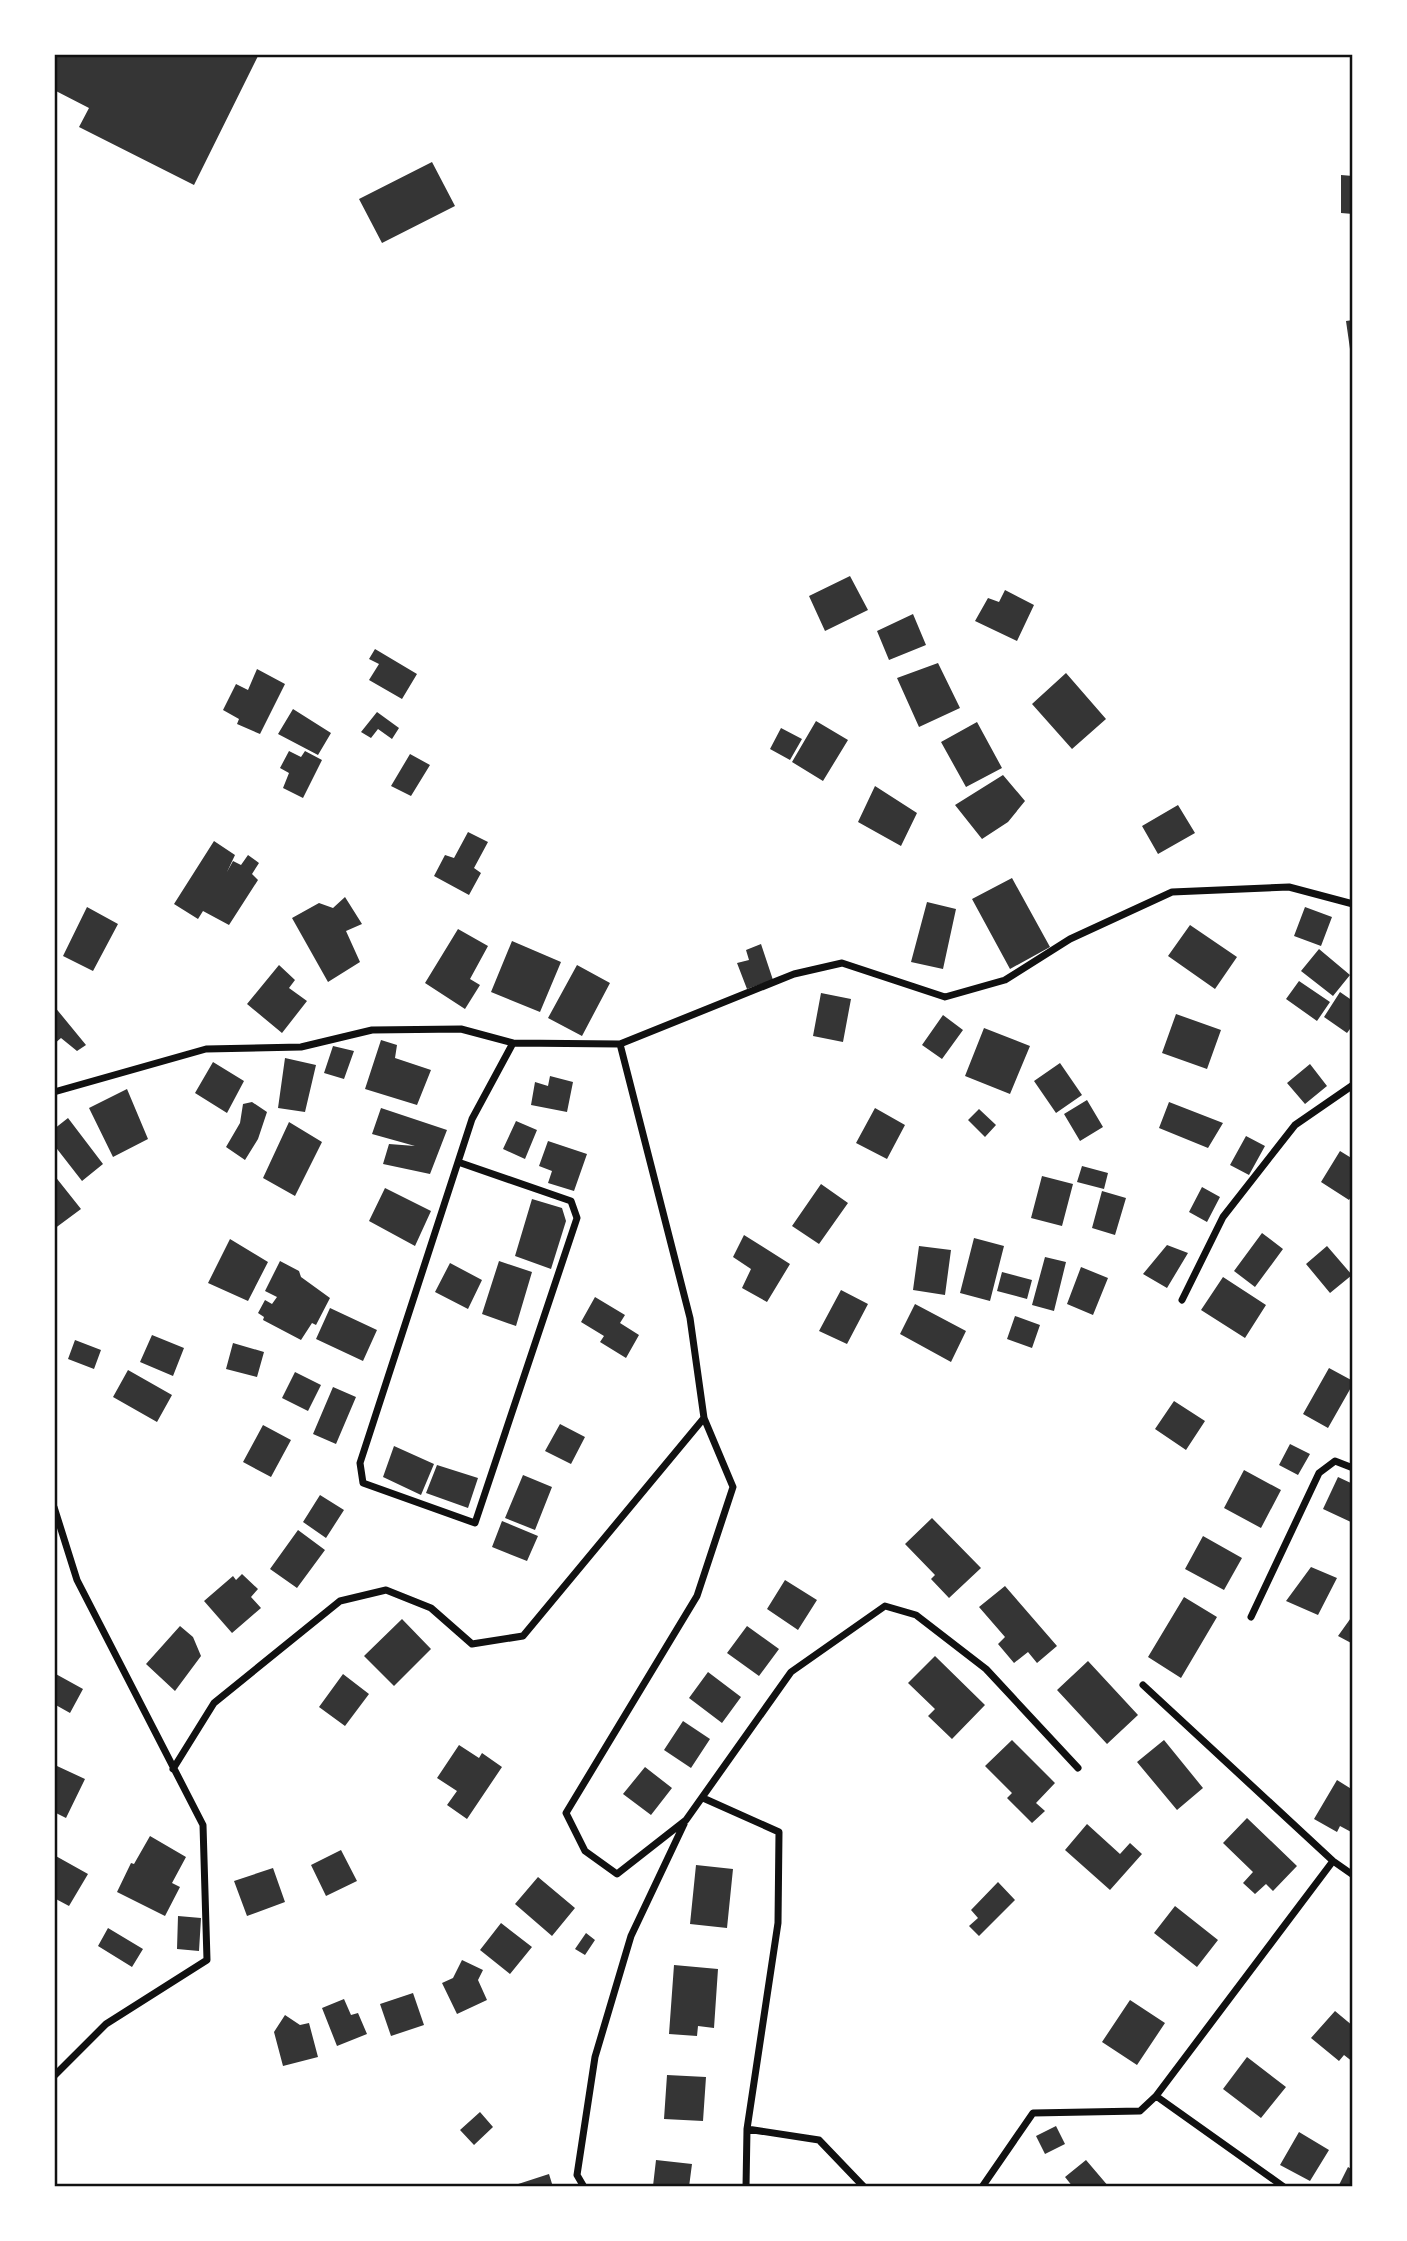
<svg xmlns="http://www.w3.org/2000/svg" width="1407" height="2241" font-family="Cabin,sans-serif">
<style>
.building{fill:#353535}
.lines{fill:none;stroke-linecap:round;stroke-linejoin:round}
.minor{stroke:#111;stroke-width:7}
.neatline{fill:none;stroke:#111;stroke-width:2.5}
</style>
<rect width="100%" height="100%" fill="#fff"/>
<path class="building" d="M54 54H259L194 185 79 127 89 108 54 90Z
M432 162 455 206 382 243 359 199Z
M1341 175 1353 176V214L1341 213Z
M1353 320V356H1351L1346 321Z
M850 576 868 610 825 631 809 596Z
M1005 590 1034 605 1017 641 975 621 988 598 999 602Z
M913 614 926 645 889 660 877 631Z
M375 649 417 674 402 699 369 680 379 664 369 659Z
M938 663 960 708 919 727 897 678Z
M257 669 285 684 260 734 237 724 239 719 223 710 236 684 248 690Z
M1066 673 1106 719 1072 749 1032 704Z
M293 709 331 733 318 755 278 734Z
M377 712 399 728 392 739 378 729 371 738 361 732Z
M816 721 848 740 823 781 792 762Z
M977 722 1002 768 966 787 941 742Z
M781 728 802 739 790 760 770 749Z
M289 751 301 757 305 751 322 760 303 798 283 788 289 773 280 768Z
M410 754 430 765 411 796 391 786Z
M1003 775 1025 801 1008 822 982 839 955 805Z
M875 786 917 813 901 846 858 822Z
M1178 805 1195 833 1158 854 1142 826Z
M468 832 488 842 474 868 481 873 469 895 434 876 445 855 454 858Z
M214 841 235 855 227 872 233 861 241 865 248 855 259 863 252 874 258 880 229 925 203 911 198 919 174 904Z
M1012 878 1050 947 1010 969 972 899Z
M345 897 362 924 346 931 360 962 328 982 292 918 319 903 333 908Z
M927 902 956 909 943 969 911 962Z
M87 907 118 924 93 971 63 956Z
M1305 907 1332 917 1321 946 1294 936Z
M1190 925 1237 957 1215 989 1168 956Z
M458 929 488 946 470 979 480 985 465 1009 425 983Z
M512 941 561 962 540 1012 491 992Z
M761 944 773 980 747 989 737 963 749 960 746 950Z
M1319 949 1350 975 1333 996 1301 971Z
M279 965 295 980 289 988 307 1001 282 1033 247 1004Z
M577 965 610 983 582 1036 548 1018Z
M1299 981 1330 1002 1317 1021 1286 999Z
M1340 992 1353 1001V1025L1347 1033 1324 1017Z
M821 993 851 999 843 1042 813 1036Z
M54 1006 86 1045 77 1051 61 1038 54 1044Z
M1176 1014 1221 1030 1207 1069 1162 1053Z
M943 1015 963 1030 942 1059 922 1045Z
M984 1028 1030 1046 1010 1094 965 1076Z
M381 1040 397 1045 395 1058 431 1070 417 1105 365 1089Z
M333 1046 354 1051 344 1079 324 1073Z
M285 1058 316 1065 305 1112 278 1108Z
M213 1062 244 1081 227 1113 195 1093Z
M1060 1063 1082 1095 1056 1113 1034 1081Z
M1310 1064 1327 1086 1305 1104 1287 1083Z
M550 1076 573 1082 567 1112 531 1105 535 1082 548 1086Z
M127 1089 148 1139 113 1157 89 1108Z
M1087 1100 1103 1127 1080 1141 1064 1114Z
M252 1102 267 1112 258 1139 245 1160 226 1147 240 1123 243 1104Z
M1169 1102 1223 1123 1208 1148 1159 1128Z
M381 1108 447 1130 430 1174 383 1164 389 1144 415 1146 372 1134Z
M875 1108 905 1125 887 1159 856 1143Z
M979 1109 996 1125 985 1137 968 1120Z
M68 1118 103 1164 82 1181 54 1145V1129Z
M516 1121 537 1130 525 1159 503 1149Z
M289 1122 322 1142 295 1196 263 1178Z
M1246 1136 1265 1146 1249 1175 1230 1165Z
M548 1141 587 1154 574 1191 548 1183 552 1171 539 1166Z
M1340 1151 1353 1159V1194L1349 1200 1321 1182Z
M1082 1166 1108 1173 1104 1189 1077 1182Z
M54 1175 81 1209 54 1229Z
M1042 1176 1073 1184 1062 1226 1031 1218Z
M821 1184 848 1203 819 1244 792 1226Z
M1202 1187 1220 1197 1207 1222 1189 1212Z
M385 1188 431 1211 415 1246 369 1221Z
M1102 1191 1126 1198 1115 1235 1092 1228Z
M532 1199 562 1208 566 1221 551 1269 515 1256Z
M1262 1233 1283 1249 1255 1287 1234 1271Z
M744 1235 790 1264 767 1302 742 1288 751 1269 733 1257Z
M974 1238 1004 1246 990 1301 960 1293Z
M230 1239 268 1262 248 1301 208 1283Z
M1167 1245 1188 1253 1167 1288 1143 1274Z
M919 1246 951 1250 945 1295 913 1290Z
M1327 1246 1352 1275 1330 1293 1306 1264Z
M1045 1257 1066 1262 1054 1311 1032 1305Z
M280 1261 299 1271 301 1277 330 1298 316 1325 312 1323 301 1340 263 1320 264 1317 258 1313 265 1300 272 1304 277 1297 265 1291Z
M499 1261 532 1272 516 1326 482 1314Z
M450 1263 482 1280 468 1309 435 1292Z
M1081 1267 1108 1278 1093 1315 1067 1304Z
M1002 1272 1032 1280 1027 1299 997 1291Z
M1223 1277 1266 1305 1245 1338 1201 1310Z
M841 1290 868 1304 847 1344 819 1331Z
M595 1297 625 1315 620 1323 639 1335 626 1358 600 1342 604 1336 581 1322Z
M915 1304 966 1331 951 1362 900 1334Z
M330 1308 377 1330 363 1361 316 1339Z
M1015 1316 1040 1325 1032 1348 1007 1339Z
M152 1335 184 1348 173 1376 140 1362Z
M75 1340 101 1350 94 1369 68 1359Z
M233 1343 264 1352 257 1377 226 1369Z
M1329 1368 1353 1381V1384L1328 1428 1303 1414Z
M128 1370 172 1395 157 1422 113 1397Z
M295 1372 321 1385 308 1411 282 1398Z
M333 1387 356 1397 336 1444 313 1434Z
M1174 1401 1205 1421 1186 1450 1155 1429Z
M560 1424 585 1437 571 1464 545 1451Z
M263 1425 291 1440 271 1477 243 1462Z
M1290 1444 1310 1454 1298 1475 1279 1465Z
M394 1446 434 1464 421 1495 383 1477Z
M437 1465 478 1478 468 1508 426 1493Z
M1244 1470 1281 1490 1261 1528 1224 1508Z
M523 1475 552 1487 535 1530 505 1518Z
M1338 1477 1353 1484V1523L1323 1509Z
M320 1495 344 1510 326 1538 303 1522Z
M932 1518 981 1568 949 1598 931 1579 935 1575 905 1544Z
M502 1521 538 1536 527 1561 492 1547Z
M298 1530 325 1550 297 1588 270 1569Z
M1203 1536 1242 1558 1224 1590 1185 1569Z
M1311 1567 1337 1578 1318 1615 1286 1601Z
M242 1574 258 1589 251 1597 261 1608 232 1633 204 1601 233 1576 236 1580Z
M785 1580 817 1600 798 1630 767 1609Z
M1005 1586 1057 1646 1037 1663 1028 1652 1014 1663 998 1644 1005 1637 979 1607Z
M1184 1597 1217 1617 1181 1678 1148 1657Z
M1353 1615V1644L1338 1636Z
M402 1619 431 1649 394 1686 364 1656Z
M180 1626 193 1637 201 1656 175 1691 146 1664Z
M747 1626 779 1649 759 1676 727 1653Z
M935 1656 985 1705 952 1739 928 1716 935 1709 908 1683Z
M1088 1661 1138 1715 1107 1744 1057 1690Z
M708 1672 741 1697 722 1723 689 1698Z
M54 1673 83 1689 70 1713 54 1704Z
M343 1674 369 1694 345 1726 319 1707Z
M683 1721 710 1739 691 1768 664 1750Z
M1012 1740 1055 1783 1036 1803 1045 1811 1032 1823 1007 1798 1012 1793 985 1766Z
M1164 1740 1203 1788 1177 1810 1137 1762Z
M459 1745 479 1758 482 1753 502 1767 467 1819 447 1805 457 1791 437 1778Z
M57 1766 85 1779 66 1818 54 1812V1771Z
M645 1767 672 1788 651 1815 623 1794Z
M1337 1780 1353 1790V1833L1340 1826 1337 1832 1314 1819Z
M1247 1818 1297 1866 1273 1891 1266 1884 1255 1894 1243 1883 1253 1872 1223 1843Z
M1087 1824 1120 1854 1130 1843 1142 1854 1110 1890 1065 1850Z
M150 1836 186 1857 172 1883 180 1887 165 1916 117 1892 131 1863 134 1864Z
M341 1850 357 1881 326 1896 311 1865Z
M54 1855 88 1874 69 1906 54 1898Z
M696 1865 733 1869 727 1928 690 1924Z
M273 1868 285 1902 247 1916 234 1881Z
M538 1877 575 1908 552 1936 515 1904Z
M998 1882 1015 1900 979 1936 969 1926 978 1918 971 1910Z
M1175 1906 1218 1940 1197 1967 1154 1933Z
M178 1916 201 1918 199 1951 177 1949Z
M501 1923 532 1947 510 1974 480 1950Z
M108 1928 143 1949 132 1967 98 1946Z
M586 1933 595 1940 585 1955 575 1949Z
M462 1960 483 1970 478 1980 487 2000 457 2014 442 1983 453 1978Z
M674 1965 718 1969 714 2028 698 2026 697 2036 669 2034Z
M413 1993 424 2025 391 2036 380 2004Z
M344 1999 351 2015 358 2013 367 2034 337 2046 322 2008Z
M1130 2000 1165 2023 1137 2065 1102 2042Z
M1335 2011 1353 2026V2062L1344 2055 1339 2061 1311 2038Z
M285 2015 300 2025 309 2023 318 2057 283 2066 274 2032Z
M1247 2057 1286 2087 1261 2118 1223 2089Z
M667 2075 706 2077 703 2121 664 2119Z
M480 2112 493 2127 474 2145 460 2130Z
M1056 2126 1065 2144 1045 2154 1036 2136Z
M1299 2132 1329 2150 1310 2181 1280 2165Z
M656 2160 692 2164 689 2187 653 2186Z
M1086 2160 1109 2187H1073L1065 2177Z
M1348 2167 1353 2170V2187H1338Z
M549 2174 553 2187H512V2186Z"/>
<g class="lines">
<path class="minor" d="M620 1044 794 974 842 963 945 997 1005 980 1070 939 1172 892 1289 887 1353 904
M54 1092 206 1049 301 1047 372 1030 461 1029 513 1043 620 1044 690 1318 704 1418 733 1487 697 1596 566 1813 585 1851 617 1874 686 1820 791 1672 885 1606 916 1615 986 1669 1078 1768
M458 1162 571 1201 577 1218 475 1523 363 1483 360 1463Z
M458 1162 472 1119 513 1043
M1182 1300 1223 1217 1295 1125 1353 1085
M54 1507 77 1580 203 1825 207 1960 106 2024 54 2076
M1251 1617 1319 1473 1335 1461 1353 1468
M1143 1685 1333 1861 1353 1875
M173 1769 214 1703 340 1601 386 1590 431 1608 472 1644 523 1636 704 1418
M703 1798 779 1832 778 1923 747 2129 746 2187
M1156 2096 1284 2187
M747 2129 819 2140 864 2187
M584 2187 577 2175 595 2057 631 1936 684 1824
M982 2187 1033 2113 1140 2111 1156 2096 1333 1861"/>
</g>
<rect width="1407" height="2241" fill="none" stroke="#ffffff" stroke-width="112"/>
<rect x="56" y="56" width="1295" height="2129" class="neatline"/>
</svg>
